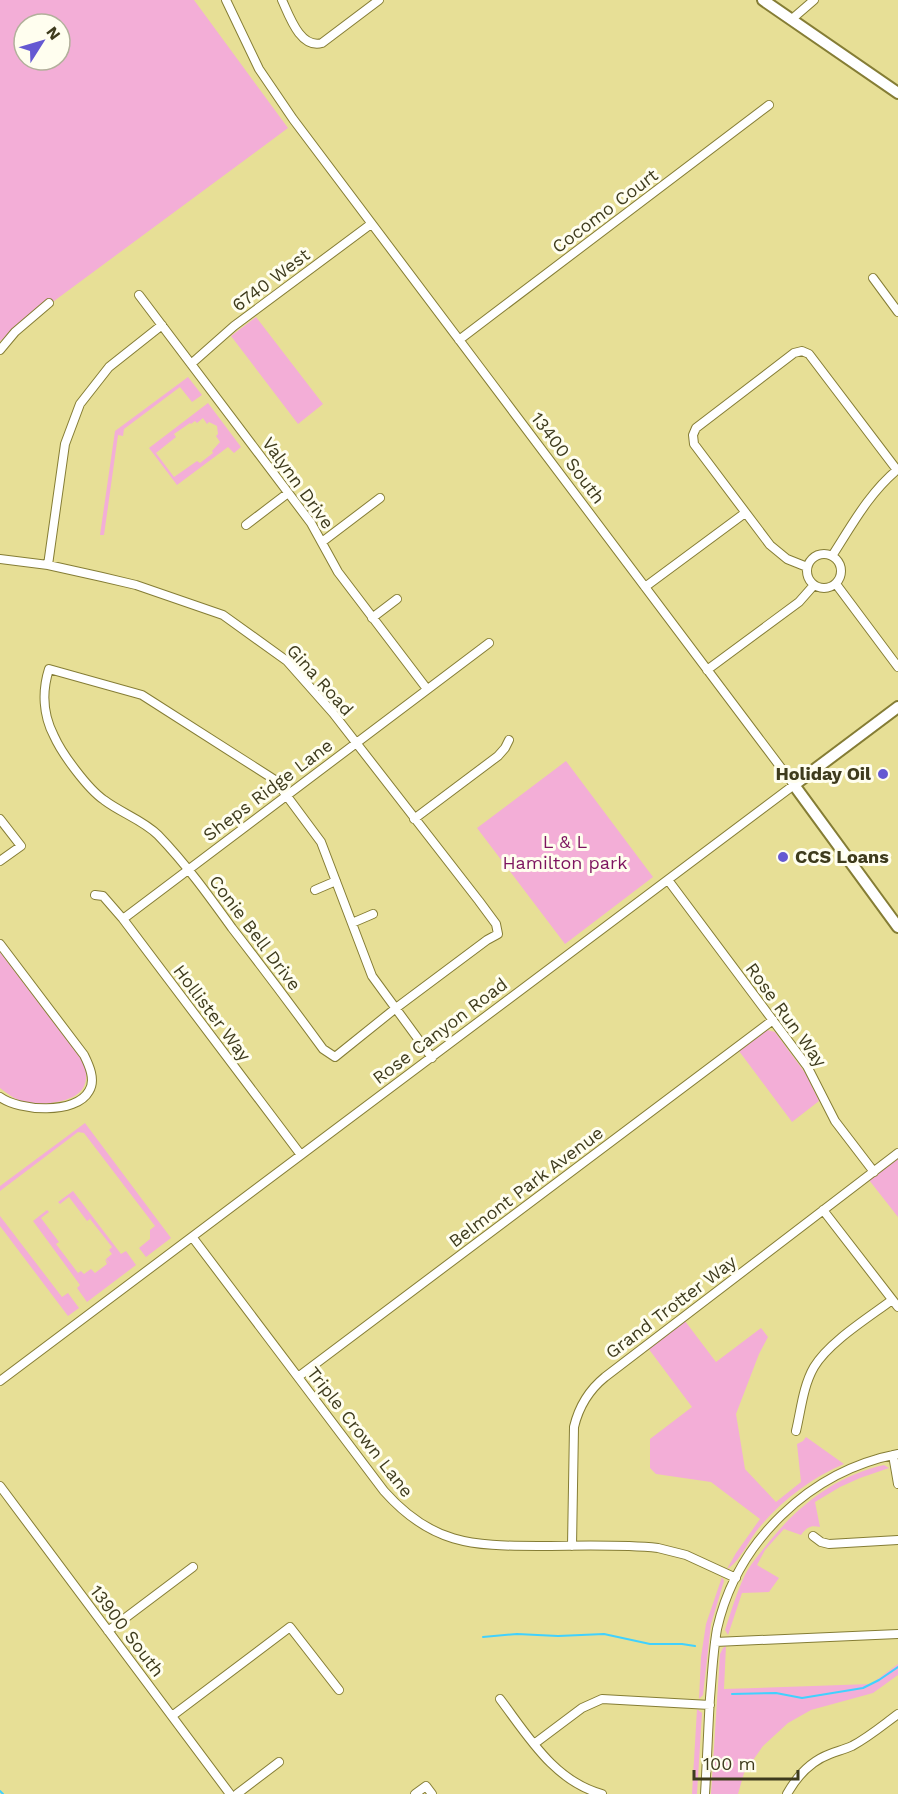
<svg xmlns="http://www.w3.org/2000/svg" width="898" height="1794" font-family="'Work Sans',sans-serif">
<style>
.green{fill:#f3aed7;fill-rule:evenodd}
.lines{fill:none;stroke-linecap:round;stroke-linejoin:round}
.stream{stroke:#41d1fe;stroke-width:2}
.minor-casing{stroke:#857d35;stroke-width:10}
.major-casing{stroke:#857d35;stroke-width:14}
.minor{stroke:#fff;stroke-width:8}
.major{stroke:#fff;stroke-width:10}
.poi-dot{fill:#6559d2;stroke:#fffeef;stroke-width:2}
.labels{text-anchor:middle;stroke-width:6;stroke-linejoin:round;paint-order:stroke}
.street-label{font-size:18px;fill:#3e3b1d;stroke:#fffeef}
.poi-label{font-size:18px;font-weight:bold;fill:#3e3b1d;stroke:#fffeef;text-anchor:end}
.park-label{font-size:18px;fill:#7d145f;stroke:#fffeef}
</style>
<rect width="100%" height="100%" fill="#e7df96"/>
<path class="green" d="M0 0H194L288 128 0 341ZM24 24H60V60H24Z
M256 317 323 404 298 424 231 336Z
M188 377 202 395 192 402 180 387 124 429 123 436 118 435 104 535H100L115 431Z
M208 403 241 447 234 453 228 447 177 485 149 448ZM203 418 207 424 209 422 217 426 218 434 216 436 220 442 212 451 213 453 200 463 197 461 174 477 156 453 176 437 174 434 190 423 191 424 195 421 197 423Z
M566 761 653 877 565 944 477 828Z
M0 952 85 1064C90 1088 80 1097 57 1102 48 1104 38 1105 29 1103 17 1101 9 1095 0 1088Z
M767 1030 775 1032 806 1074 819 1101 792 1122 739 1051Z
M85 1123 171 1238 146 1257 139 1248 150 1239V1230L155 1226 84 1133 78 1132 0 1191V1186Z
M898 1158V1217L869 1180Z
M73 1191 121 1254 126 1251 136 1265 87 1302 77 1288 80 1285 33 1221 47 1210 49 1212 41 1218 59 1242 56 1244 78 1273 81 1271 84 1274 91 1269 95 1273 107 1264 105 1259 110 1264 106 1259 112 1254 109 1250 112 1247 90 1219 87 1221 69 1197 60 1204 58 1202Z
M0 1216 62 1297 68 1293 79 1308 68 1316 0 1226Z
M685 1321 716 1362 761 1328 768 1337 759 1354 736 1414 745 1469 776 1502 801 1482 797 1444 803 1441 806 1437 844 1464C811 1478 781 1501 758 1529 749 1540 739 1563 727 1569L736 1553 760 1519 711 1482 656 1474 650 1468V1439L692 1407 648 1348Z
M884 1465 889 1468 860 1478 840 1487 815 1502 820 1527C811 1525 807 1527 801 1535L784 1529 765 1550 757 1565 779 1578 769 1592 742 1593 728 1635 725 1630C731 1612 736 1594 744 1577 749 1566 757 1557 765 1547 795 1508 834 1476 884 1465Z
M722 1577 724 1581 711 1624 703 1695 699 1699 701 1657 706 1624Z
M726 1646 724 1689 871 1684 898 1664V1675L873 1693 811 1710 788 1723 763 1746 744 1773 738 1794H711L720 1654 723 1648Z
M697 1709 702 1713 697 1794H692Z"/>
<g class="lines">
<path class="stream" d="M483 1637 517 1634 558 1636 604 1634 650 1644H682L695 1646
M732 1694 776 1693 802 1698 863 1688 879 1680 898 1667
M0 1791 3 1794"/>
<defs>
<path id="minor" d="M282 0C289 15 300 49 322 43L379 0
M792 19 814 0
M873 278 898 312
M139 295 311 523 338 572 427 689
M459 340 769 105
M0 350 15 332 49 303
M191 364 234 326 371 224
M246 525 288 493
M322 542 380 498
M807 571a17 17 0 1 1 34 0a17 17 0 1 1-34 0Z
M832 556C852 525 869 493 898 469
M0 559 48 565 102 577 136 585 223 615 287 661 333 713 479 901 496 924 498 934 487 940 396 1008 335 1057 323 1049C293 1008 263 968 232 928 209 896 186 864 158 835 143 820 121 813 104 800 88 789 62 754 54 736 43 715 42 691 49 669L142 695 275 780 321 842 372 976 432 1058
M48 565 65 444 80 404 109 367 162 325
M807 567 787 559 770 545 694 444 693 435 696 428 794 353 802 351 809 354 897 470
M836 584 898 667
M645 587 745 513
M372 618 397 599
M707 670 799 602 814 585
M0 819 21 846 0 861
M414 819 498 756 505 748 509 740
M668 880 807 1066 835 1121 874 1172
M315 890 336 881
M95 895 103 896 123 919 301 1155
M123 919 489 643
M352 923 373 914
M0 944 84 1055C89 1065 96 1080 89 1091 76 1115 19 1111 0 1097
M823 1210 898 1307
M193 1238 384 1491C431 1544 471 1546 538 1546 577 1546 618 1544 658 1548L686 1555 736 1578
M298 1377 773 1020
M0 1381 794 785 293 119 259 69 226 0
M796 1431C801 1410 803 1386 814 1367 829 1342 868 1318 892 1300
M893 1455 898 1484
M0 1486 230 1794
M813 1536 821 1542 829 1544 898 1540
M572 1546 574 1427C579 1406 589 1390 605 1377L898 1153
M108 1631 193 1567
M715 1642 898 1634
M500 1699C528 1736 554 1781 602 1794
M172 1716 290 1627 339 1690
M534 1744 582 1708 602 1699 710 1705
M237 1794 279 1762
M415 1794 426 1786 432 1794
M705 1794C707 1762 708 1730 710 1698 712 1675 713 1652 717 1629 737 1541 810 1471 898 1454
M787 1794C797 1776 811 1761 830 1754 838 1751 845 1749 852 1746 869 1737 883 1725 898 1714"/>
<path id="major" d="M763 0 898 93
M898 707 794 785 898 927"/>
</defs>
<use href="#minor" class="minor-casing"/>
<use href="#major" class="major-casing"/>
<use href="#minor" class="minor"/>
<use href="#major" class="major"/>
</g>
<g class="poi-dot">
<circle cx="883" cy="774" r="6"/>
<circle cx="783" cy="857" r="6"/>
</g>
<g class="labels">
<g class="street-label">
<text transform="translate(605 211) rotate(-37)" y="6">Cocomo Court</text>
<text transform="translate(271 280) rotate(-37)" y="6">6740 West</text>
<text transform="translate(568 458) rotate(53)" y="6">13400 South</text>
<text transform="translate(298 483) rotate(54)" y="6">Valynn Drive</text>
<text transform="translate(320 680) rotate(48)" y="6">Gina Road</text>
<text transform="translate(268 790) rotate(-37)" y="6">Sheps Ridge Lane</text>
<text transform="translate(255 933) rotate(53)" y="6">Conie Bell Drive</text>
<text transform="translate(212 1013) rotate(53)" y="6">Hollister Way</text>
<text transform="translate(786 1015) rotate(54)" y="6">Rose Run Way</text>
<text transform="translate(440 1031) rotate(-37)" y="6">Rose Canyon Road</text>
<text transform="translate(526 1187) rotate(-37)" y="6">Belmont Park Avenue</text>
<text transform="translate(671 1307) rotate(-37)" y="6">Grand Trotter Way</text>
<text transform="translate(360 1432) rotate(52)" y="6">Triple Crown Lane</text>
<text transform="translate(127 1631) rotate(53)" y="6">13900 South</text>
</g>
<g class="poi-label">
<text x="871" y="780">Holiday Oil</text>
<text x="795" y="863" text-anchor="start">CCS Loans</text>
</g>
<g class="park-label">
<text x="565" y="848">L &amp; L<tspan x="565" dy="21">Hamilton park</tspan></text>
</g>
</g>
<g transform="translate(42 42) rotate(53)"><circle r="28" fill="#fffeef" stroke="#b2b09b" stroke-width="1.5"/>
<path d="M0-4.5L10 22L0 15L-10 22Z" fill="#6559d2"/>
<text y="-9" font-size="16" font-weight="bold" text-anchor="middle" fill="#3e3b1d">N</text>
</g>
<path d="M694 1770v9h104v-9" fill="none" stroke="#3e3b1d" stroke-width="3"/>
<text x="703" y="1770" font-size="18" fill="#3e3b1d" stroke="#fffeef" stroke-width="4.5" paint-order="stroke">100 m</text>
</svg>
